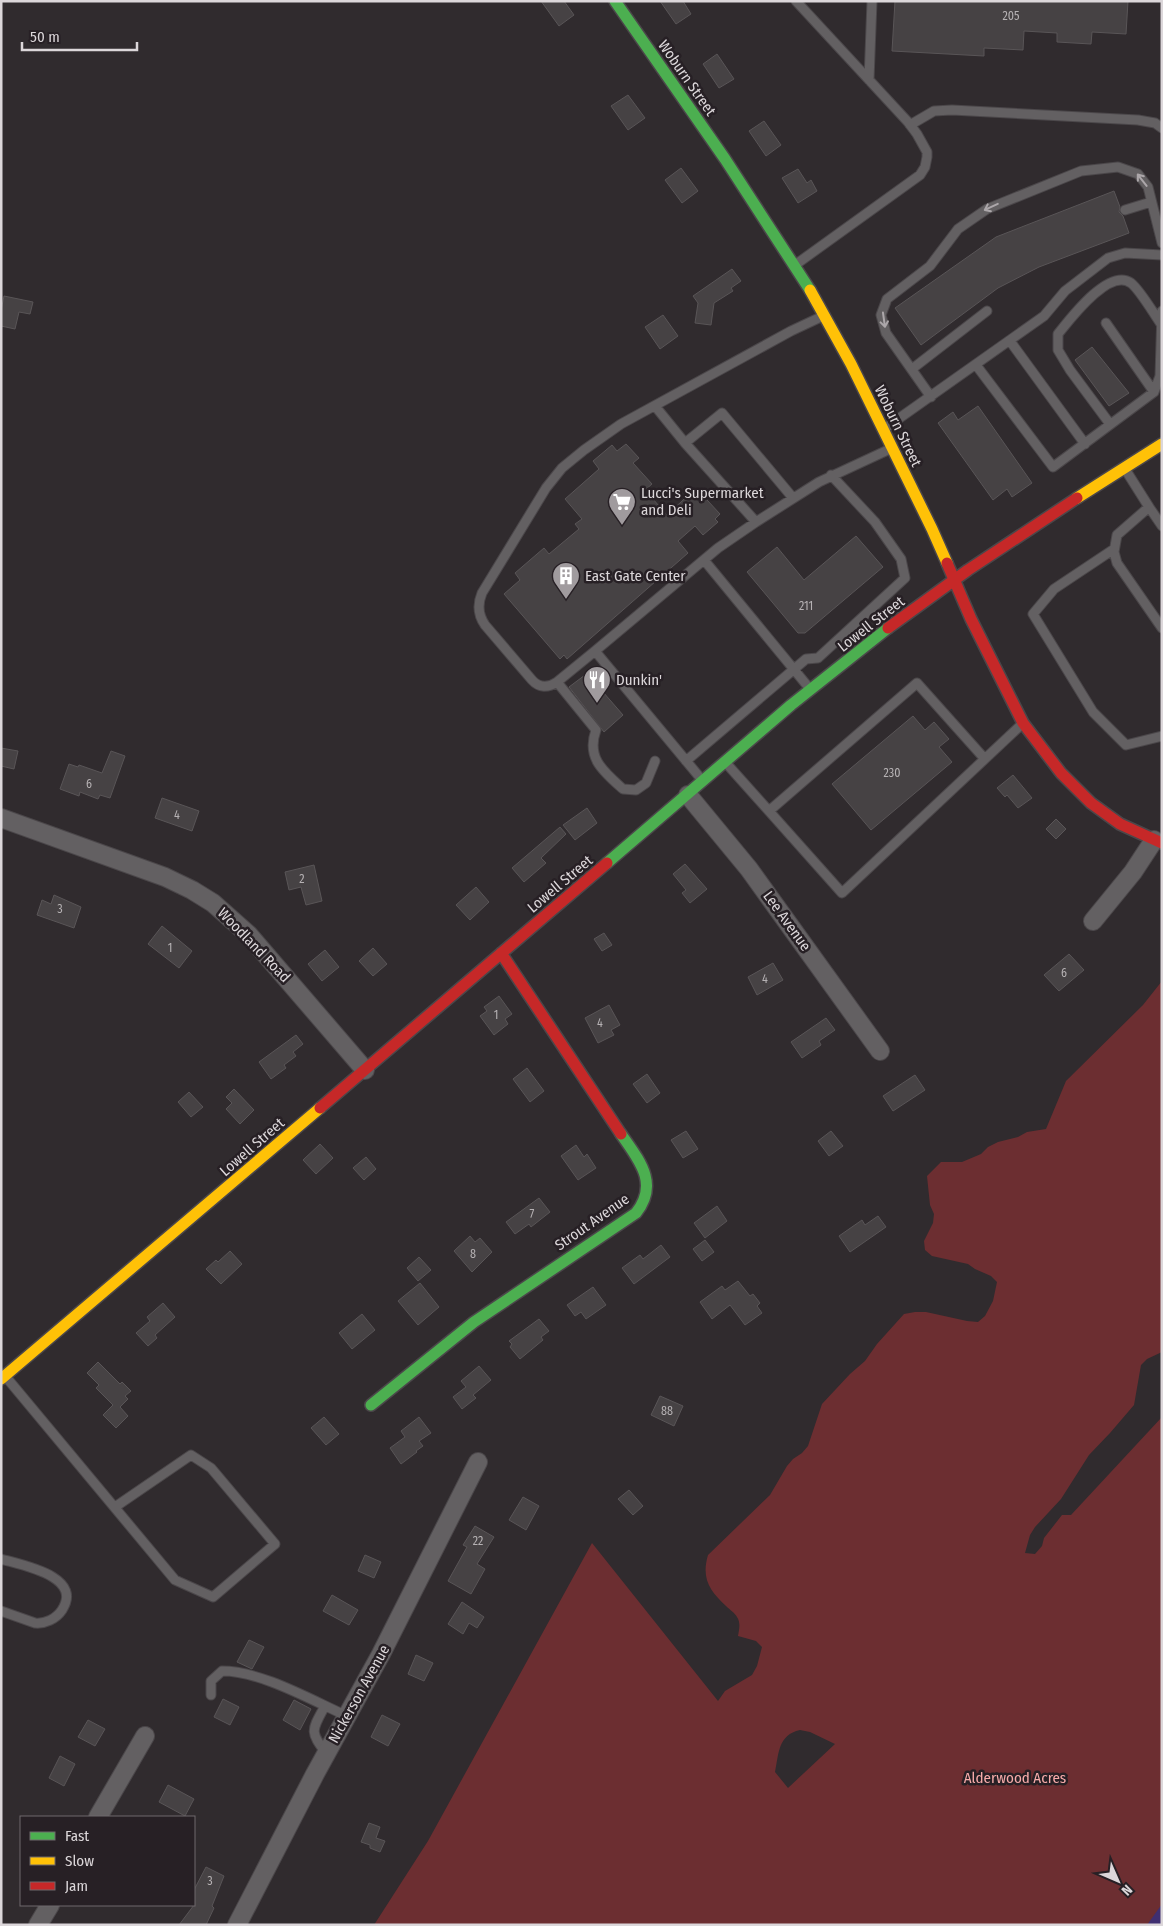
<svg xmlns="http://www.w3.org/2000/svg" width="1163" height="1926" font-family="'Fira Sans Condensed',sans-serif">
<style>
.green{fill:#6c2e31;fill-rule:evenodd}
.water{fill:#3f2f71}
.building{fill:#464244;stroke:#595557}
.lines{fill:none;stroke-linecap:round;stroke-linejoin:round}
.lane-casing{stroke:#4b474a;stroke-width:11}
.street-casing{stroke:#4b474a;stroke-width:20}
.fast-casing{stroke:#4b474a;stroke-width:14}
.slow-casing{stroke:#4b474a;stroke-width:14}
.jam-casing{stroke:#4b474a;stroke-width:14}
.lane{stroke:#636062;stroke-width:9}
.street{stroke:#636062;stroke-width:18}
.fast{stroke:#4caf50;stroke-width:11}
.slow{stroke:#ffc107;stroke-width:11}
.jam{stroke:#c62828;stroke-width:11}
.oneway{stroke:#aca7aa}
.labels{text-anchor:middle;stroke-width:5;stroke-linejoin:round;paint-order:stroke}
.number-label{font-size:12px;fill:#b6b2b4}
.street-label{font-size:15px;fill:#dcd7da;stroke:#272025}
.poi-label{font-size:15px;fill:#dcd7da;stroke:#272025;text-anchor:start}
.park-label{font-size:15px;fill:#f7abaa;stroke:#272025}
</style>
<rect width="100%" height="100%" fill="#302b2e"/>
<path class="green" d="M1162 981V1352L1147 1359 1141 1365 1134 1405 1110 1433 1089 1455 1061 1499 1035 1527 1030 1535 1025 1553 1035 1554 1042 1546 1044 1538 1062 1515H1071L1162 1417V1925H374L428 1841 592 1543 718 1701 725 1691 752 1675 757 1666 762 1647 756 1641 738 1636C739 1630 741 1623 737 1617 735 1613 730 1610 726 1606 710 1591 701 1579 708 1555L770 1495 787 1466 793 1459 802 1453 808 1446 822 1404 850 1374 865 1361 877 1344 904 1314 915 1312H926L967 1321 978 1322 985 1316 993 1301 997 1282 991 1276 975 1269 968 1264 932 1256 925 1250 924 1241 933 1223 934 1214 930 1205 927 1176 941 1162H962L981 1154 988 1147 998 1142 1018 1137 1027 1132 1046 1129 1066 1081 1143 1005ZM800 1730 810 1732 835 1744 788 1788 775 1772C779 1753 778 1735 800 1730Z"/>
<path class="water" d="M1162 1904V1925H1147Z"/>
<path class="building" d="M541 1H564L574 15 559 26Z
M660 1H683L691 14 676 24Z
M895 1H1128L1126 34 1092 32 1091 44 1057 42V33L1024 31 1023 50 984 48V56L892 51Z
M717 54 734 79 719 88 703 64Z
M628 95 645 118 628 130 611 106Z
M764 121 781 145 766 156 749 131Z
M681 168 698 191 682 203 665 180Z
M798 169 807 183 811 180 817 191 798 203 782 178Z
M1114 191 1120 207 1119 212 1123 216 1129 233 1039 267 998 288 921 345 895 308 996 237Z
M732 269 741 281 731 288 733 291 714 303 711 325 695 323 698 303 693 296Z
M4 296 33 302 30 314 19 312 15 329 1 326V311Z
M663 315 678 336 660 349 645 327Z
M1092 347 1129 393 1109 406 1075 360Z
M978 406 1032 483 1012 497 1007 489 993 500 938 423 953 412 958 420Z
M626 444 639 458 633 463 652 484 645 490 667 515 696 488 720 514 715 519 718 522 703 535 695 526 678 541 688 553 567 659 564 655 560 659 504 594 520 580 515 573 544 548 549 554 579 529 575 524 582 519 565 499 599 469 593 461 612 445 617 451Z
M856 536 883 567 805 633H798L747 572 777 547 804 580Z
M585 675 600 693 603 692 623 715 604 732 569 687Z
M913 716 925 730 934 722 949 739 939 747 952 762 871 830 832 784Z
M1 748 18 751 14 769 1 766Z
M111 751 125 756 110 798 100 795 98 799 80 792 79 796 60 789 69 764 78 767 79 765 102 773Z
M1013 775 1032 798 1018 808 1007 795 1005 797 997 788Z
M162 798 199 811 192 831 155 818Z
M587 808 597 823 575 840 563 825Z
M1056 819 1066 829 1056 839 1046 829Z
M560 827 566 834 541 858 546 863 524 882 512 868Z
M685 864 707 889 690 903 682 893 686 890 673 874Z
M314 865 322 901 306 905 301 887 289 890 285 872Z
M476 887 489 902 470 920 456 905Z
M54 895 81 907 74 928 37 915 42 900 51 904Z
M162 926 192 951 179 968 148 944Z
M604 933 612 945 602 951 594 939Z
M373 948 387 964 373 976 359 961Z
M325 950 339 967 322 981 308 964Z
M1069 954 1084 970 1059 991 1044 975Z
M773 963 783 980 757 995 748 977Z
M499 996 512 1014 505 1019 508 1024 494 1035 480 1016 487 1011 484 1007Z
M609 1005 620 1025 611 1030 614 1035 598 1043 585 1018Z
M826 1018 835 1030 819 1041 821 1045 802 1058 791 1042Z
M296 1035 303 1044 293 1052 296 1056 284 1065 286 1068 271 1079 259 1062Z
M527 1068 544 1091 530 1102 513 1079Z
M647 1074 660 1093 647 1103 633 1084Z
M915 1075 925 1090 893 1111 883 1096Z
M234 1089 254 1110 240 1124 226 1109 232 1103 226 1097Z
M189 1092 203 1107 191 1117 178 1102Z
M686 1131 698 1149 683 1158 671 1140Z
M831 1131 843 1146 829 1156 818 1141Z
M320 1144 333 1158 316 1174 303 1160Z
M576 1145 584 1157 587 1154 596 1168 578 1180 561 1156Z
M366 1157 376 1169 364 1180 353 1168Z
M539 1198 550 1212 531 1227 529 1224 515 1234 506 1222Z
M717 1206 727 1221 705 1238 694 1223Z
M878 1216 886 1227 850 1252 839 1236 862 1220 865 1225Z
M470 1236 475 1242 480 1238 492 1252 472 1272 454 1251Z
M705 1240 714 1252 702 1261 693 1249Z
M661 1245 670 1257 634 1284 622 1268 640 1255 643 1259Z
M230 1251 242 1264 221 1284 206 1269 216 1260 218 1262Z
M419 1257 431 1270 418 1281 407 1268Z
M738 1281 750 1296 753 1294 760 1303 757 1306 762 1313 745 1325 730 1305 712 1319 700 1302 722 1286 725 1290Z
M420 1283 439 1307 418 1325 398 1301Z
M593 1287 606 1305 586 1319 581 1312 575 1316 567 1305Z
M163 1303 175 1317 155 1335 157 1338 148 1346 136 1333 150 1321 147 1317Z
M362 1314 375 1330 352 1349 339 1333Z
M539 1319 549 1331 541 1337 543 1340 520 1359 510 1347 512 1344 509 1341Z
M98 1362 120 1384 122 1382 131 1391 125 1396 128 1399 120 1407 128 1416 116 1428 103 1415 113 1405 96 1388 99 1385 87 1373Z
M479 1366 491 1380 473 1395 476 1398 462 1409 453 1397 466 1387 461 1381Z
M660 1396 683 1406 674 1426 651 1415Z
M324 1417 339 1434 326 1445 311 1428Z
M419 1417 431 1433 419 1441 423 1446 416 1451 417 1452 401 1464 390 1448 405 1437 401 1431Z
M629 1490 643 1506 633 1515 618 1499Z
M523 1497 539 1506 526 1530 509 1520Z
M475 1526 494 1537 477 1564 485 1569 471 1594 448 1581 467 1547 463 1545Z
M365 1555 381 1562 374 1578 358 1571Z
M332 1595 358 1610 349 1625 323 1611Z
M462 1602 484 1617 477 1628 469 1623 463 1634 448 1624Z
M249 1640 264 1647 252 1669 237 1662Z
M416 1655 433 1663 424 1681 408 1674Z
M223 1699 239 1707 230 1725 214 1717Z
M294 1700 311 1709 300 1730 283 1720Z
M382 1715 400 1724 388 1746 371 1737Z
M88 1720 105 1729 95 1746 78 1737Z
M60 1756 75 1764 64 1786 49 1778Z
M168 1785 194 1799 185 1816 159 1802Z
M369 1823 380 1827 376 1838 385 1841 380 1852 370 1848V1845L361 1842Z
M206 1867 224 1876 212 1906 214 1908 206 1925H179L194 1905V1890Z"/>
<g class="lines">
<defs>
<path id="lane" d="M869 80 872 1
M910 125 934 111 952 110 1138 120 1155 123 1162 128
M1125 210 1151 202
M795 265 920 175 925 167 927 157V152L917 134 908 122 796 1
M1106 323 1154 392
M1010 341 1085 444
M976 365 1053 467 1154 392 1160 376 1162 311
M912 369 987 311
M931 397 886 333 881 315 887 299 930 266 958 229 987 209 1081 171 1118 167 1138 174 1148 187 1162 243
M655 406 685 443
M1110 424 1070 370 1058 350V334C1070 319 1109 267 1131 283 1140 290 1154 314 1161 324
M884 429 1044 316 1065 291 1108 258 1125 253 1162 255
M1125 469 1149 507
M756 522 685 443 722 413 793 498
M1162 526 1149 507 1117 535 1114 552 1117 563 1162 628
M1114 549 1054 589 1033 614 1093 712 1126 745 1162 736
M704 560 810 689
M595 651 557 682C548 688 539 688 532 680L485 625C478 615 477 605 482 593L546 488 562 468 584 450 621 424 791 331 823 316
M557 682 596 730C586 758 603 771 623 789L636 790 646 783 655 761
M686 761 806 659 818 658 905 578 901 559 875 522 831 475
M726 763 842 893 1021 725
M702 780 595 651 718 548 756 522 819 482 890 449
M769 811 917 683 984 758
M6 1377 175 1580 213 1597 275 1544 211 1468 191 1455 115 1507
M1 1559C21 1565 84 1576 62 1610 56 1619 45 1624 35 1623L1 1611
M211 1695V1681L222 1671C261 1671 311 1700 347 1716
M325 1706C312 1730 309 1731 326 1753"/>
<path id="street" d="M688 795 749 869 880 1051
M1 818 165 877 192 890 213 903 249 935 365 1070
M1093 921 1133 872 1154 840
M98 1817 145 1736
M38 1925 50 1905
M237 1925 315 1774 381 1654 478 1462"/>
<path id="fast" d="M615 1 725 159 810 290
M607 863 791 705 888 628
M371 1405 474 1322 636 1213C660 1183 638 1159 621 1134"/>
<path id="slow" d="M810 290 851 364 932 529 947 563
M1077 498 1162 444
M1 1379 320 1108"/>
<path id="jam" d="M947 563 971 619 1023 723 1061 773 1091 803 1120 824 1162 843
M888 628 968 570 1077 498
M501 953 621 1134
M320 1108 607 863"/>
</defs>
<use href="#lane" class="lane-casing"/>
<use href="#street" class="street-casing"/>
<use href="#fast" class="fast-casing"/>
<use href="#slow" class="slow-casing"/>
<use href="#jam" class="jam-casing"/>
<use href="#lane" class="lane"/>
<use href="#street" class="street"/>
<use href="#fast" class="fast"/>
<use href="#slow" class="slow"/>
<use href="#jam" class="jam"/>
</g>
<defs><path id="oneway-shaft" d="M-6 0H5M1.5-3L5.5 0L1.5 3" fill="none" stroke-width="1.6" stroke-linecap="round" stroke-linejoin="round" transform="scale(1.25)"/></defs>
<g class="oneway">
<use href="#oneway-shaft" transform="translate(1142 180) rotate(-128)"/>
<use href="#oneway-shaft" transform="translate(991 207) rotate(155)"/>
<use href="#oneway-shaft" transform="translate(884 320) rotate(82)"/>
</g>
<defs>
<symbol id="supermarket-pin" viewBox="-11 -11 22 30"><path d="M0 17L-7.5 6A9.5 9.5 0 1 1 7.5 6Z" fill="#a09b9e" stroke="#272025"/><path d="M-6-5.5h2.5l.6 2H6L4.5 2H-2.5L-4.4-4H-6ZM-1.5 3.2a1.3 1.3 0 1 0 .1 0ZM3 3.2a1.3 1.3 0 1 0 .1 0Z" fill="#fff"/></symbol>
<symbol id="building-pin" viewBox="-11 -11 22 30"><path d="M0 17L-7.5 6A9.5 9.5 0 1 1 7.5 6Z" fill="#a09b9e" stroke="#272025"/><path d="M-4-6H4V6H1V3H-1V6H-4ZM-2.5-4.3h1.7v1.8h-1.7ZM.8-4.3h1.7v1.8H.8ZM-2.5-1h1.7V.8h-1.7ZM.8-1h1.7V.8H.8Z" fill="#fff"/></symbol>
<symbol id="restaurant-pin" viewBox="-11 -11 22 30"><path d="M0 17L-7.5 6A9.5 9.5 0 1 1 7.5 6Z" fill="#a09b9e" stroke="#272025"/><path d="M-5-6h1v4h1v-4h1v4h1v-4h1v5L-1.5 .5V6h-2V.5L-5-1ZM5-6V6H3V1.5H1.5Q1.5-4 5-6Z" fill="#fff"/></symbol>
</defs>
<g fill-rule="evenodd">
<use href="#supermarket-pin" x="606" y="486" width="32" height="43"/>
<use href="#building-pin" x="550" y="560" width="32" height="43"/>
<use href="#restaurant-pin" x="581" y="664" width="32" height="43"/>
</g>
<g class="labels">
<g class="number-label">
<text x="1011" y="20">205</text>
<text x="806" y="610">211</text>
<text x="892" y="777">230</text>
<text x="89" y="788">6</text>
<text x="177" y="819">4</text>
<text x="302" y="883">2</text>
<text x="60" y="913">3</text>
<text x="170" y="952">1</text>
<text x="1064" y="977">6</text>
<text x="765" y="983">4</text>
<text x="496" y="1019">1</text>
<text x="600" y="1027">4</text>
<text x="532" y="1218">7</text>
<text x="473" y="1258">8</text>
<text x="667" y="1415">88</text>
<text x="478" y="1545">22</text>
<text x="210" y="1885">3</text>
</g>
<g class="street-label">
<text transform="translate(687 78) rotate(55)" y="5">Woburn Street</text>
<text transform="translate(898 426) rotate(64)" y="5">Woburn Street</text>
<text transform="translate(871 624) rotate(-38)" y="5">Lowell Street</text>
<text transform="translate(560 884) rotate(-40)" y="5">Lowell Street</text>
<text transform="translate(787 921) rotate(54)" y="5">Lee Avenue</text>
<text transform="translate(254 945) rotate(46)" y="5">Woodland Road</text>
<text transform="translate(252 1147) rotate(-41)" y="5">Lowell Street</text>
<text transform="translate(592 1222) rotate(-35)" y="5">Strout Avenue</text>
<text transform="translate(359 1694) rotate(-61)" y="5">Nickerson Avenue</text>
</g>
<g class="poi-label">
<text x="641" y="498">Lucci's Supermarket<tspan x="641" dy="17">and Deli</tspan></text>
<text x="585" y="581">East Gate Center</text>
<text x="616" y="685">Dunkin'</text>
</g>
<g class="park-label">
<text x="1015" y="1783">Alderwood Acres</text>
</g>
</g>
<rect width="1163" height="1926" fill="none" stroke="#dcd7da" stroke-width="5"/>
<rect x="20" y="1816" width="175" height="90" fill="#272025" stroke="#6f696d"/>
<rect x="30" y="1832" width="25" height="8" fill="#4caf50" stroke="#6f696d"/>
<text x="65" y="1841" font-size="15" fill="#dcd7da">Fast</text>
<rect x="30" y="1857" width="25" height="8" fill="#ffc107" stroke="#6f696d"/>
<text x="65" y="1866" font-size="15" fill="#dcd7da">Slow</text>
<rect x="30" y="1882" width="25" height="8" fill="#c62828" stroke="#6f696d"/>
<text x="65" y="1891" font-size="15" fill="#dcd7da">Jam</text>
<g transform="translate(1118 1881) rotate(135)" stroke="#272025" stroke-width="4" paint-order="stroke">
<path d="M0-4L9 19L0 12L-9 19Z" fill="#dcd7da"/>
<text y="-8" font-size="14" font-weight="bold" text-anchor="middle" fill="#dcd7da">N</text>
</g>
<path d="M22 42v8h115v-8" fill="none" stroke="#dcd7da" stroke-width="2.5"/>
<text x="30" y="42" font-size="15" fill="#dcd7da" stroke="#272025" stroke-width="4" paint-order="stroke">50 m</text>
</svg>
